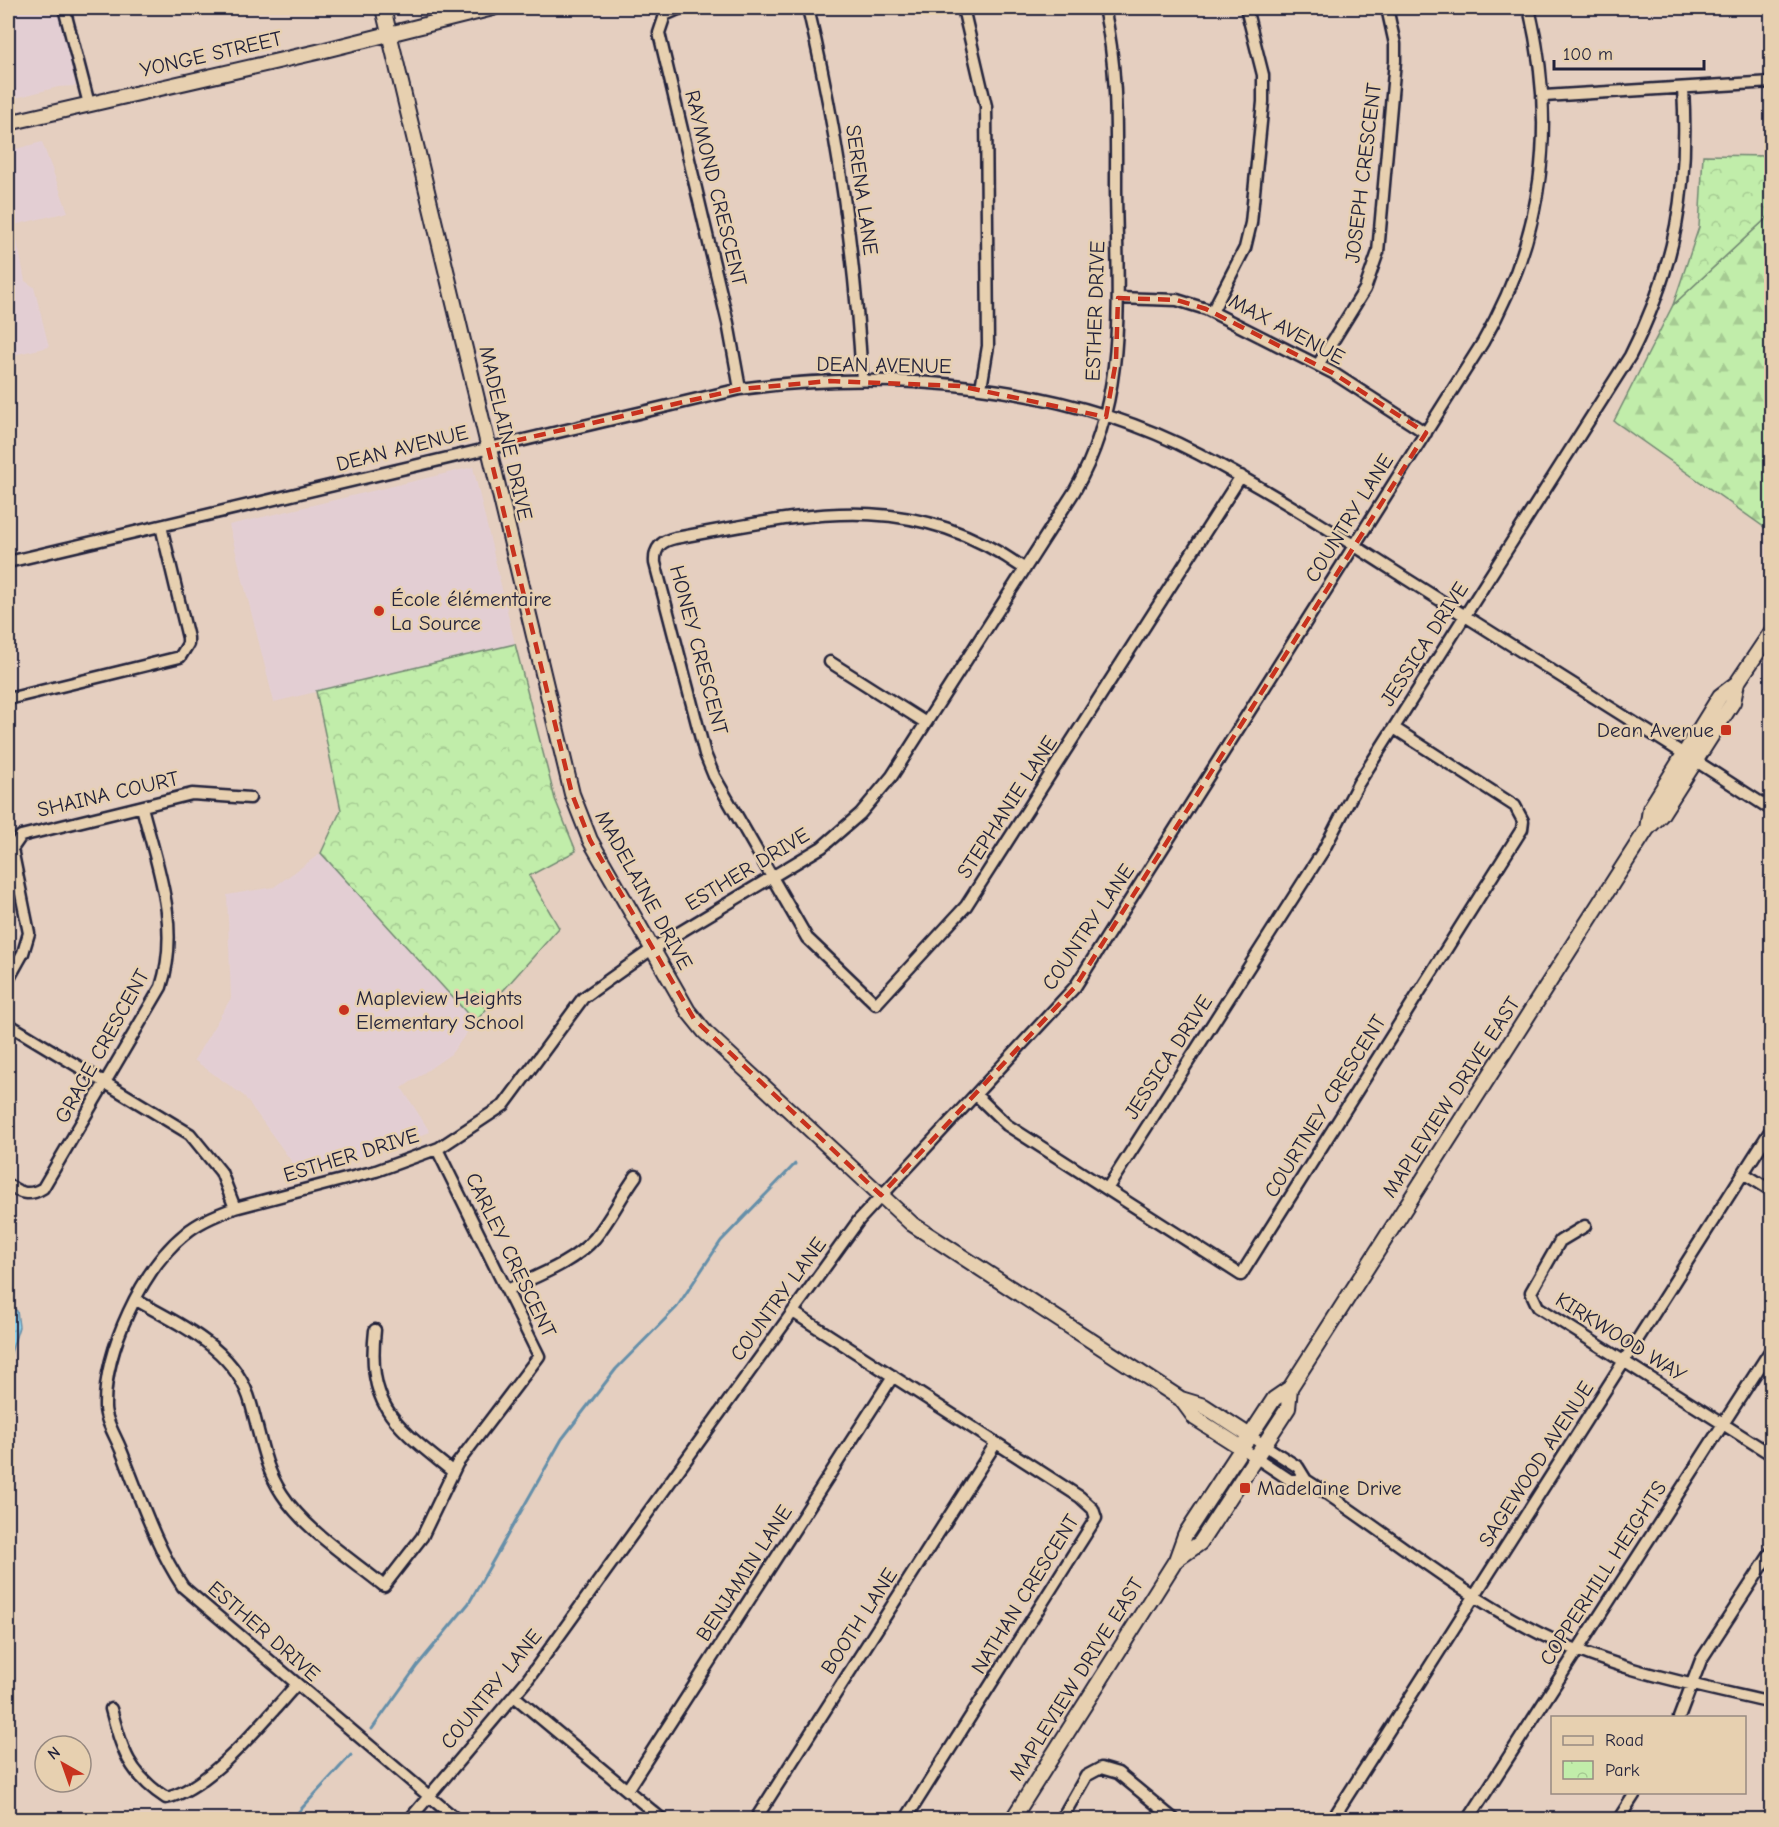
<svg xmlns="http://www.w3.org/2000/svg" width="1779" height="1827" font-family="'Comic Neue',sans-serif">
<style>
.built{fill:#e3ced3}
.forest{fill:url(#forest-firs);stroke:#728872;stroke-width:1.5}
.park{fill:url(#park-crowns);stroke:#728872;stroke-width:1.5}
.water{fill:url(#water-ripples);stroke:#658fa9;stroke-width:1.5}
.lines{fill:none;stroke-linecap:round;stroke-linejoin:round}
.stream{stroke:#658fa9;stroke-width:3}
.minor-casing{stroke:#22223b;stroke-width:15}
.major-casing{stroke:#22223b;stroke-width:18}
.minor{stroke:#e7d0b0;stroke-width:10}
.major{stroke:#e7d0b0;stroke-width:14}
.marked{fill:none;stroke:#c8321e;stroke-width:4.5;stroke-dasharray:12 8;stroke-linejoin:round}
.poi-dot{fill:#c8321e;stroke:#e7d0b0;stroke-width:2}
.labels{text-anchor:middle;stroke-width:5;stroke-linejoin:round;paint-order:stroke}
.street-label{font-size:21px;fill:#22223b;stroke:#e7d0b0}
.poi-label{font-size:21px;fill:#22223b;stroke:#e7d0b0;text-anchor:start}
</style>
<defs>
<pattern id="forest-firs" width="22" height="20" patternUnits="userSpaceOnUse" patternTransform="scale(1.5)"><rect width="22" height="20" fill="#c1edaa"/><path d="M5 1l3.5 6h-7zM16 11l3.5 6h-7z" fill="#a6cb93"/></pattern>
<pattern id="park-crowns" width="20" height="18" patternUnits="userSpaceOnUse" patternTransform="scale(1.5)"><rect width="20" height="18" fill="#c1edaa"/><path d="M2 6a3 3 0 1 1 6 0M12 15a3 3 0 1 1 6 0" fill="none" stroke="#a6cb93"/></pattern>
<pattern id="water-ripples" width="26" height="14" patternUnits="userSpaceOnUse" patternTransform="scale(1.5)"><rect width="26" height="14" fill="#91d7f2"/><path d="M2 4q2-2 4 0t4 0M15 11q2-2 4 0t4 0" fill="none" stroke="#7db8d0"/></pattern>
</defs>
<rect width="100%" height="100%" fill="#e5cfc0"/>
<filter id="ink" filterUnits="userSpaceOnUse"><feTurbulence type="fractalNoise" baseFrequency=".0167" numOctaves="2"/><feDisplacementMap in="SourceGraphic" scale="12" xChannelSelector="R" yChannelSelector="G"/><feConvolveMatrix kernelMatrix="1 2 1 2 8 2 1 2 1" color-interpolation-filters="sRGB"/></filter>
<g filter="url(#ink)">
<path class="built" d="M8 8H57L76 86 58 87 8 100Z
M42 142 68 212 14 225 25 281 34 287 49 347 8 356V151Z
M473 467 515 644 274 702 229 525Z
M321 853 475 1022 451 1054 402 1088 430 1132 374 1153 300 1173 244 1096 194 1060 231 998 227 895 274 887Z"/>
<path class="forest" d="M1771 214V532L1614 421 1673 305Z"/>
<path class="park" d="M1703 155 1771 156V214L1673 305 1699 227Z
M515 644 555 799 576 851 529 876 559 928 475 1022 321 853 341 810 316 691Z"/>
<path class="water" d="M8 1305 17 1311 19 1327 8 1362Z"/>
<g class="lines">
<path class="stream" d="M372 1729 417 1666 469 1603 562 1439 616 1369 677 1307 721 1241 795 1164
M291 1820 351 1755"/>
<defs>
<path id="minor" d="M64 8 89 104
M681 8 665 15 659 33 728 323 740 389
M808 8C837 130 855 254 862 380
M963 8 986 106 988 346 981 388
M1544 96 1772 82
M1118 298 1177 300 1206 309 1333 373 1426 433
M1212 312 1245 248 1251 223 1263 102V75L1246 8
M1318 365 1365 289 1378 252 1395 61V44L1387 8
M8 562 740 389C889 369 1064 383 1199 454 1270 491 1338 535 1405 578 1498 637 1591 695 1684 754
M1025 569C907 486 806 515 675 538 661 541 654 548 655 563L705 754 714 776 807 938 876 1004 966 906 1241 476
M830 662 926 723
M8 699 180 657 188 644V638L161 526
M1696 761 1772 810
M8 980 23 953 29 933 12 849 21 836 192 794 250 798
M8 1024 190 1134 221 1172 235 1208
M976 1095 1007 1125 1241 1275 1522 829 1523 821 1515 806 1394 728
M1743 1173 1772 1191
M8 1185C20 1193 29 1197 43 1188L161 987C181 926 157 866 142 807
M1107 1189 1323 851 1358 784 1630 356C1676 266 1689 188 1683 88
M1585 1226 1560 1241 1531 1292 1538 1307 1772 1455
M507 1290C536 1276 572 1264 595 1238 611 1219 621 1196 636 1176
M136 1300C182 1326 236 1349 251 1404 260 1435 264 1467 282 1494 306 1531 350 1558 384 1586L422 1537 457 1464 539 1356 437 1149
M793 1312 1080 1497 1093 1509 1096 1518 905 1820
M375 1330C366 1409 398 1427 453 1472
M1250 1436 1298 1467 1306 1480C1381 1528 1450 1587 1529 1628 1604 1668 1690 1684 1772 1703
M1242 1448 1290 1480H1306
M514 1696 663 1820
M111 1709C122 1750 129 1774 166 1798 210 1789 266 1718 297 1684
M1679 1718 1701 1660 1772 1551
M627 1790 893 1376
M409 1820 528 1679 859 1220 1075 987 1483 342C1544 236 1557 126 1529 8
M457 1820 183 1587C155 1545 140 1497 121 1450 116 1437 105 1420 105 1407 104 1351 142 1268 186 1233 200 1221 218 1214 235 1208L376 1171 439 1148 504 1105 583 998 652 949 822 847 860 814 892 776 1074 492C1129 397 1117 295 1116 189 1116 128 1118 68 1104 8
M755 1820 996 1443
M1061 1820 1086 1776 1101 1768 1118 1773 1175 1820
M1332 1820 1772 1128
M1468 1820 1772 1348
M1618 1820 1636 1792"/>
<path id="major" d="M383 8 572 794 590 840 688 1011 705 1032 912 1224 1181 1399 1204 1406 1250 1436
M8 123 317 52 493 8
M1647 829 1650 809 1720 696 1737 683 1772 631
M1181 1399 1195 1418 1242 1448
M1176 1560 1200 1543 1288 1408 1290 1388
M1012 1820 1176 1560 1185 1535 1274 1399 1290 1388 1647 829 1661 815 1733 702 1737 683"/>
</defs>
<use href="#minor" class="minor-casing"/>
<use href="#major" class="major-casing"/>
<use href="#minor" class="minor"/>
<use href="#major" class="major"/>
</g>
</g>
<path class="marked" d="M1118 298 1177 300 1206 309 1333 373 1426 433 1075 987 881 1195 694 1019 590 840 572 794 488 447 740 389 830 381 960 386 1106 417 1116 361Z"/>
<g class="poi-dot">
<circle cx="379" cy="611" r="6"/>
<rect x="1720" y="724" width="12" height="12" rx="3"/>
<circle cx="344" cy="1010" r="6"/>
<rect x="1239" y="1482" width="12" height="12" rx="3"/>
</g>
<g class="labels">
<g class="street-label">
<text transform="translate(211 54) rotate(-13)" y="7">YONGE STREET</text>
<text transform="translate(1363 173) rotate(-83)" y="7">JOSEPH CRESCENT</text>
<text transform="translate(716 188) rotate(76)" y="7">RAYMOND CRESCENT</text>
<text transform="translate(862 190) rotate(82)" y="7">SERENA LANE</text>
<text transform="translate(1095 311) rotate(-88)" y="7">ESTHER DRIVE</text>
<text transform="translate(1287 329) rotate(28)" y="7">MAX AVENUE</text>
<text transform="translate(884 365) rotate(1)" y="7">DEAN AVENUE</text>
<text transform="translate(506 433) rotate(77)" y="7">MADELAINE DRIVE</text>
<text transform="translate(402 448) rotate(-14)" y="7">DEAN AVENUE</text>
<text transform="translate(1349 518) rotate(-58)" y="7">COUNTRY LANE</text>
<text transform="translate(1424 644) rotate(-57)" y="7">JESSICA DRIVE</text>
<text transform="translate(699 650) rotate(75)" y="7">HONEY CRESCENT</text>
<text transform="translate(108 794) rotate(-13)" y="7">SHAINA COURT</text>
<text transform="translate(1007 807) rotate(-57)" y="7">STEPHANIE LANE</text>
<text transform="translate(747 869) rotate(-31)" y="7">ESTHER DRIVE</text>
<text transform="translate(644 890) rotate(61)" y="7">MADELAINE DRIVE</text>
<text transform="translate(1088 927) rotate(-56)" y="7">COUNTRY LANE</text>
<text transform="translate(102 1046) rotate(-61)" y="7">GRACE CRESCENT</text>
<text transform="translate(1168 1057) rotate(-57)" y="7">JESSICA DRIVE</text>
<text transform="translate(1451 1097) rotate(-57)" y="7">MAPLEVIEW DRIVE EAST</text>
<text transform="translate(1325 1106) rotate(-58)" y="7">COURTNEY CRESCENT</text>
<text transform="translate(351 1155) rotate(-17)" y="7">ESTHER DRIVE</text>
<text transform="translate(511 1255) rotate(64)" y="7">CARLEY CRESCENT</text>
<text transform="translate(778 1299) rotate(-54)" y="7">COUNTRY LANE</text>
<text transform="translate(1621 1337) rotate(32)" y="7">KIRKWOOD WAY</text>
<text transform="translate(1536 1464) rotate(-57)" y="7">SAGEWOOD AVENUE</text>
<text transform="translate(744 1573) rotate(-57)" y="7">BENJAMIN LANE</text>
<text transform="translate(1603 1573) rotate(-57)" y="7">COPPERHILL HEIGHTS</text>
<text transform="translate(1025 1594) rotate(-58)" y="7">NATHAN CRESCENT</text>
<text transform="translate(859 1621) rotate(-57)" y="7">BOOTH LANE</text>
<text transform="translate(264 1631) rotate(41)" y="7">ESTHER DRIVE</text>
<text transform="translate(1076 1679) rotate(-58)" y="7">MAPLEVIEW DRIVE EAST</text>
<text transform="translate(491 1689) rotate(-51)" y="7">COUNTRY LANE</text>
</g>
<g class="poi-label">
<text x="391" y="606">École élémentaire<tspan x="391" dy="24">La Source</tspan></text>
<text x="1714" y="737" text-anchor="end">Dean Avenue</text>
<text x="356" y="1005">Mapleview Heights<tspan x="356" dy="24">Elementary School</tspan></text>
<text x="1257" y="1495">Madelaine Drive</text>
</g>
</g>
<rect width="1779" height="1827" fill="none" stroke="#e7d0b0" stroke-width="30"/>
<rect x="15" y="15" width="1749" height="1797" fill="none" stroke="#22223b" stroke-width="2" filter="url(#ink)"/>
<rect x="1551" y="1716" width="195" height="78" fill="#e7d0b0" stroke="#988a81" stroke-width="1.5"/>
<rect x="1563" y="1736" width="30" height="9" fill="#e7d0b0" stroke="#988a81" stroke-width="1.5"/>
<text x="1605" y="1746" font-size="18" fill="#22223b">Road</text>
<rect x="1563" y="1761" width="30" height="18" fill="url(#park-crowns)" stroke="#988a81" stroke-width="1.5"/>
<text x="1605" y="1776" font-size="18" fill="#22223b">Park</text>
<g transform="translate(63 1764) rotate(320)"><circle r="28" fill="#e7d0b0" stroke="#988a81" stroke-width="1.5"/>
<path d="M0-4.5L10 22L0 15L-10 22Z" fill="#c8321e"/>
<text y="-9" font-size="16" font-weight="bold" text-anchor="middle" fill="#22223b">N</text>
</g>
<path d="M1554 60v9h150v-9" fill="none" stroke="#22223b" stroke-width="3"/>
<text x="1563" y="60" font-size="18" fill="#22223b" stroke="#e7d0b0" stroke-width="4.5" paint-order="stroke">100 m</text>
</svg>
